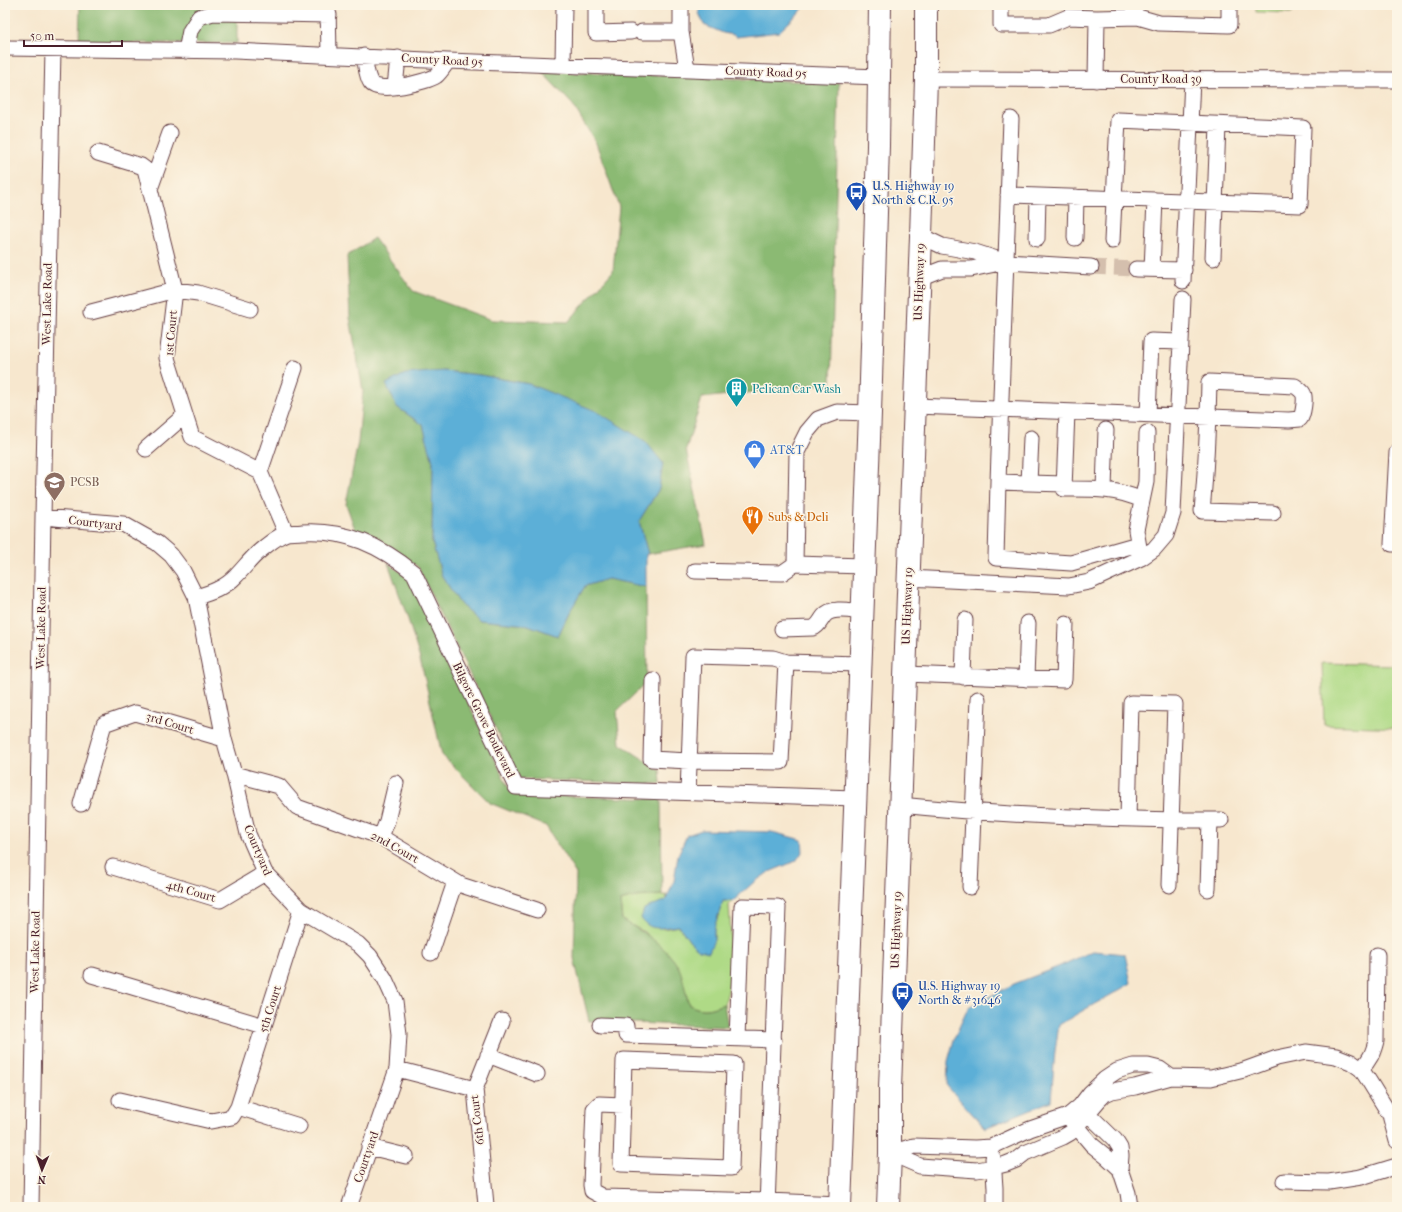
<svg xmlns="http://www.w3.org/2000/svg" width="1402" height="1212" font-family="'IM FELL French Canon',serif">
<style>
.green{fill:#afda86;stroke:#7c7c58}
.forest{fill:#8bba73;stroke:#6a6c4f}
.water{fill:#5cafd7;stroke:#536781}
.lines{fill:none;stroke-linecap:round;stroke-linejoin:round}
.minor-tunnel{stroke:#d4bfad;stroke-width:15;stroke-dasharray:15 8;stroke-linecap:butt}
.minor-casing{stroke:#643d43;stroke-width:17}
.highway-casing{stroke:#643d43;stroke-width:24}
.minor{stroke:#fff;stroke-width:15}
.highway{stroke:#fff;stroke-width:22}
.labels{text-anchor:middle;stroke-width:3;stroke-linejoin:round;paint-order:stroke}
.street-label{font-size:12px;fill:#4a1f2b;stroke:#fcf5e5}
.transit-label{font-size:12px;fill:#164399;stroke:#fcf5e5;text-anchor:start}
.culture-label{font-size:12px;fill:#0d838f;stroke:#fcf5e5;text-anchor:start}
.shop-label{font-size:12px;fill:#366cbe;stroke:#fcf5e5;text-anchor:start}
.education-label{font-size:12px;fill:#785e54;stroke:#fcf5e5;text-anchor:start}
.food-label{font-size:12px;fill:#c56008;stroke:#fcf5e5;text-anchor:start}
</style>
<rect width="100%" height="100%" fill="#fcf5e5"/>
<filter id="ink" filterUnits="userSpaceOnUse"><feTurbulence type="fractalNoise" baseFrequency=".025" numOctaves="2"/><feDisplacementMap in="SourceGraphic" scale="8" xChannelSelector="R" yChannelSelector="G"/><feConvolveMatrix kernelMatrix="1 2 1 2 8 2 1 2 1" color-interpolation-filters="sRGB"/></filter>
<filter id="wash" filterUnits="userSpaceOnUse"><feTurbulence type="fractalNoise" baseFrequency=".012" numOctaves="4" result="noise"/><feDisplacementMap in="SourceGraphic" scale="16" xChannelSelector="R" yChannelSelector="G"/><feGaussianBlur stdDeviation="0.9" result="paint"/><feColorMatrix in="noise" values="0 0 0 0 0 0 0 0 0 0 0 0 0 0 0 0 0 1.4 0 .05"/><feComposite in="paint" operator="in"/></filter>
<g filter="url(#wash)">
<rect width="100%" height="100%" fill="#f7e7ce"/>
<path class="green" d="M1256 5H1292V13L1256 12Z
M1322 663 1397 665V728L1324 725Z
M667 895 666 901 658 904 663 929 679 926 690 942 714 940V928L723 901H733L729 905C731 933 735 978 724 1004 709 1009 704 1012 689 1005L679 969 644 932 622 920 620 901 635 897Z"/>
<path class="forest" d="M80 5H237V43H79Z
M541 71 839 83 831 383 702 398 686 449 706 544 648 554 639 521 659 489 529 384 480 375 443 371 397 407 423 425 433 462 432 542 442 576 461 605 479 620 528 625 558 636 570 611 585 586 608 579 646 587 647 682 617 711 620 744 660 770 661 784 520 779 418 567 401 554 381 541 356 532 346 504 358 442 363 391 350 318 347 256 374 238 413 291 492 320 568 322 613 271 619 207 596 143 573 105Z
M388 563 409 578 510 791 516 795 661 799 662 895 635 897 620 901 622 920C644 932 666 946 679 968 683 976 686 995 689 1005 704 1012 709 1009 724 1004L728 1027 589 1021 574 958 576 874 546 826 490 803 442 755 422 666 408 619Z"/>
<path class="water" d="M699 5H807L779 32 736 37 734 35 723 33 704 25 699 13Z
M443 371 480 375 529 384 596 411 645 441 663 463 659 489 639 521 648 554H646V587L608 579 585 586 570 611 558 636 528 625 479 620 461 605 442 576 432 542 433 462 423 425 397 407 386 384 405 374Z
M702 830 772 832 802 840 803 851 796 861 769 872 753 883 733 901H723L714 928V940L709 952 699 950 690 942 679 926C664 927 650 933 641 918L644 909 666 900 674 881 678 855 687 835Z
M1093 951 1125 954 1131 983C1107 998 1082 1010 1059 1025L1055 1051 1051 1101 985 1128 947 1086 948 1061 955 1036 968 1008 1014 984 1060 966Z"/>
</g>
<g filter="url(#ink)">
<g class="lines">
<path class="minor-tunnel" d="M1091 267 1136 269"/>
<defs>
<path id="minor" d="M596 5V33L631 32
M1001 5V25H1049L1068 17 1097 18
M328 6 329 55
M642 32H681V5
M681 32 687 69
M5 48 235 51 448 61 879 77
M186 51 190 31 199 17 213 13 329 15
M364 56C366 64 366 76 371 83 378 94 427 82 436 76 441 72 444 66 448 61
M563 64 564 5
M926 79 1397 80
M1096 80 1097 18 1138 17 1159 23 1229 25V5
M395 87 398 58
M1011 119 998 482 1029 483
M98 153 141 166 145 169 175 290 167 358 192 437 260 472 286 533
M150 189 170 133
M1008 195C1105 198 1203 202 1300 205L1303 128 1118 120 1112 241
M921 236 942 246 975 252 1006 262 1091 267
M1075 238 1076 197
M1037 239 1038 196
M1213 258 1218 125
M1136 269 1184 270
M1152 269 1155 200
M919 278 942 269H971L1005 262
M1183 281 1192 79
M91 312 175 290 198 293 250 309
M915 406C1039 411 1164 416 1289 420L1300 419C1303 415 1306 397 1303 393 1301 390 1298 388 1295 386L1209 382C1208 425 1206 468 1202 511L1273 513
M1067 412 1064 489C1094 489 1114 488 1142 500
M1148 415 1151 341 1180 342
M1031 438 1029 483 1065 484
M146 449 185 415
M1397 452 1392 544H1397
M260 472 295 368
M998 482 996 558 1071 563 1138 544
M1104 489 1106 430
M43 517 123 524 157 543 171 555 183 571 196 597 224 739 234 774 248 834 265 873 301 910 358 944 370 956 385 979 395 1001 399 1034 397 1069 349 1207
M1140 553 1136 530 1146 482 1147 433
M864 566 795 564 797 452 807 432 818 419 837 412 870 413
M695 571 782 573 795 564
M908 578 1069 586 1089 582 1141 558 1154 549 1166 535 1173 513 1183 299
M196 597C210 593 225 588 236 576 245 567 251 558 261 550 267 545 280 535 287 533 291 532 297 533 302 532 346 529 381 546 414 573L516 787 855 798
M782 629 813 628C819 626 820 621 824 616 832 606 851 611 862 612
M905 674 1064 680 1066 624
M963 677 965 620
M1026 679 1028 623
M653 680 651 759 689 761 781 762 786 662
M234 774 279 786 297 807 381 837 461 885 537 910
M688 793 693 656 773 658 786 662 860 664
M81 804 104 724 135 713 224 739
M900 805C1007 816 1114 820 1221 820
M1128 819 1131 703 1175 704 1169 885
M381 837 387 821 396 783
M113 867 220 900 265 873
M970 887 978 699
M1208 889 1210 820
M431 953 455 882
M92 975 264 1026
M600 1025 626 1026V1035L774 1040
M737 1039 742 906 778 907 767 1207
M488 1055 537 1074
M624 1060 734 1064 731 1168 621 1164Z
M397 1069 475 1089 486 1205
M1361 1069C1370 1060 1373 1053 1376 1041L1377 955
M475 1089 502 1021
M120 1100 211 1121 232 1117 238 1107 301 910
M623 1105 599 1104 594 1109 591 1185 592 1191 603 1197 767 1201 840 1204
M238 1107 299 1126
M1081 1107 1115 1140 1120 1148 1121 1156 1120 1169 1128 1193 1130 1207
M1070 1119 1092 1145 1108 1158 1120 1169
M369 1147 406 1156
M890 1153 920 1166 977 1170 994 1167 1006 1164 1016 1160 1025 1153 1063 1137 1070 1133 1076 1127 1099 1100 1105 1094 1112 1091 1135 1087 1171 1077 1211 1078 1244 1070 1277 1058 1306 1052 1336 1056 1351 1062 1361 1069 1369 1081 1390 1115 1397 1141
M890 1153 914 1146 975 1148 991 1147 1030 1129 1068 1116 1080 1106 1090 1093 1105 1079 1117 1071 1133 1066H1148L1160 1069 1171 1077
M993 1158 995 1188V1207
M1284 1181 1329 1182 1361 1177 1397 1166
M31 1207 43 517 53 50"/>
<path id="highway" d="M840 1207 870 413 878 146 880 5
M888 1207 890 1153V1089L921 236 926 79V5"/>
</defs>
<use href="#minor" class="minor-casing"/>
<use href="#highway" class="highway-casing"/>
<use href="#minor" class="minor"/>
<use href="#highway" class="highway"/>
</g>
</g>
<defs>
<symbol id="bus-pin" viewBox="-11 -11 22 30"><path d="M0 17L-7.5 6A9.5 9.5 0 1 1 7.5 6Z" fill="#1a4fb4" stroke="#fcf5e5"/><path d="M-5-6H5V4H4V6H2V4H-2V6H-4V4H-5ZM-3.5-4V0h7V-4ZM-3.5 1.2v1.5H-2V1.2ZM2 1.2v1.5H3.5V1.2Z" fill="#fff"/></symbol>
<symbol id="building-pin" viewBox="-11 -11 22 30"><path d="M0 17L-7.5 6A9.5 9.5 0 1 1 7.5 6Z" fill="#0f9aa8" stroke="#fcf5e5"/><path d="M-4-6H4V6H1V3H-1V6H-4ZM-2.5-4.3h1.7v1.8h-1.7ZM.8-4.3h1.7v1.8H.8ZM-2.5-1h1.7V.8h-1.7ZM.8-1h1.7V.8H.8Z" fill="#fff"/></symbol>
<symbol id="shop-pin" viewBox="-11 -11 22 30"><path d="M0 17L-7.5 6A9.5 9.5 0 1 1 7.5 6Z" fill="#3f7fe0" stroke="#fcf5e5"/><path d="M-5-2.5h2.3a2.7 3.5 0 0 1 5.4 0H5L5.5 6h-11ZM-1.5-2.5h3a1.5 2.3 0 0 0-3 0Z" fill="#fff"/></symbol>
<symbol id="school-pin" viewBox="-11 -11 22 30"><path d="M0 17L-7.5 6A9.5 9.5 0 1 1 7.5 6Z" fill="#8d6e63" stroke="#fcf5e5"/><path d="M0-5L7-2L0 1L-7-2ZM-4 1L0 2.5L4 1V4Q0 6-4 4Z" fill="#fff"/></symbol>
<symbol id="restaurant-pin" viewBox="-11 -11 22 30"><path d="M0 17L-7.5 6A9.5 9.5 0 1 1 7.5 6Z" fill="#e8710a" stroke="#fcf5e5"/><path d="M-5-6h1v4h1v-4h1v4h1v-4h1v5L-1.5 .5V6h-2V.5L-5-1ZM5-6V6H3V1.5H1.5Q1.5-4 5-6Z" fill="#fff"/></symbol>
</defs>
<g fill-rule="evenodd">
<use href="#bus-pin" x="844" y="180" width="25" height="34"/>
<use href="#building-pin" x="724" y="376" width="25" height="34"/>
<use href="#shop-pin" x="742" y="438" width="25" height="34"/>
<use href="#school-pin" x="42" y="470" width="25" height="34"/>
<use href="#restaurant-pin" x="740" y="504" width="25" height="34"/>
<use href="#bus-pin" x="890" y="980" width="25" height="34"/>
</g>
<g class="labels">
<g class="street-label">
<text transform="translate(442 60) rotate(3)" y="4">County Road 95</text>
<text transform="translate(766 72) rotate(2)" y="4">County Road 95</text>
<text x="1161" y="83">County Road 39</text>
<text transform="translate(919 282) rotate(-88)" y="4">US Highway 19</text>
<text transform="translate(47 304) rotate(-89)" y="4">West Lake Road</text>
<text transform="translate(171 333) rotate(-85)" y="4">1st Court</text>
<text transform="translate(95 523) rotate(7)" y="4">Courtyard</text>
<text transform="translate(907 606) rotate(-88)" y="4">US Highway 19</text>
<text transform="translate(41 628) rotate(-89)" y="4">West Lake Road</text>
<text transform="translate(484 720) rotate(64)" y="4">Bilgore Grove Boulevard</text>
<text transform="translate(170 723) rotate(17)" y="4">3rd Court</text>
<text transform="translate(395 847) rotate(29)" y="4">2nd Court</text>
<text transform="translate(258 850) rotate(67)" y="4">Courtyard</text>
<text transform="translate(191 891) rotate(16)" y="4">4th Court</text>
<text transform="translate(896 930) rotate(-88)" y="4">US Highway 19</text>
<text transform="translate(35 952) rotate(-89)" y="4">West Lake Road</text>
<text transform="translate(270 1009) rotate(-72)" y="4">5th Court</text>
<text transform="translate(477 1120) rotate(-97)" y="4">6th Court</text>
<text transform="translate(366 1157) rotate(-71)" y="4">Courtyard</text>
</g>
<g class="transit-label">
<text x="872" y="190">U.S. Highway 19<tspan x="872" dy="14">North &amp; C.R. 95</tspan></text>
<text x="918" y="990">U.S. Highway 19<tspan x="918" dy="14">North &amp; #31646</tspan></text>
</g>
<g class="culture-label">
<text x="752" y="393">Pelican Car Wash</text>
</g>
<g class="shop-label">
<text x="770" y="454">AT&amp;T</text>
</g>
<g class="education-label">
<text x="70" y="486">PCSB</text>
</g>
<g class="food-label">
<text x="768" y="521">Subs &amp; Deli</text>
</g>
</g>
<rect width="1402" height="1212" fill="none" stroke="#fcf5e5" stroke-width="20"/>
<g transform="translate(42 1170) rotate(182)" stroke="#fcf5e5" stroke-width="3" paint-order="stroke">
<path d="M0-3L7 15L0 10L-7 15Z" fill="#4a1f2b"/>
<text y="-6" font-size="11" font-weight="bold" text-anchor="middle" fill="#4a1f2b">N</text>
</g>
<path d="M24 40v6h98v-6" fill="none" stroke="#4a1f2b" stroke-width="2"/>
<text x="30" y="40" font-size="12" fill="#4a1f2b" stroke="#fcf5e5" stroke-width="3" paint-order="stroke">50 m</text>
</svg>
